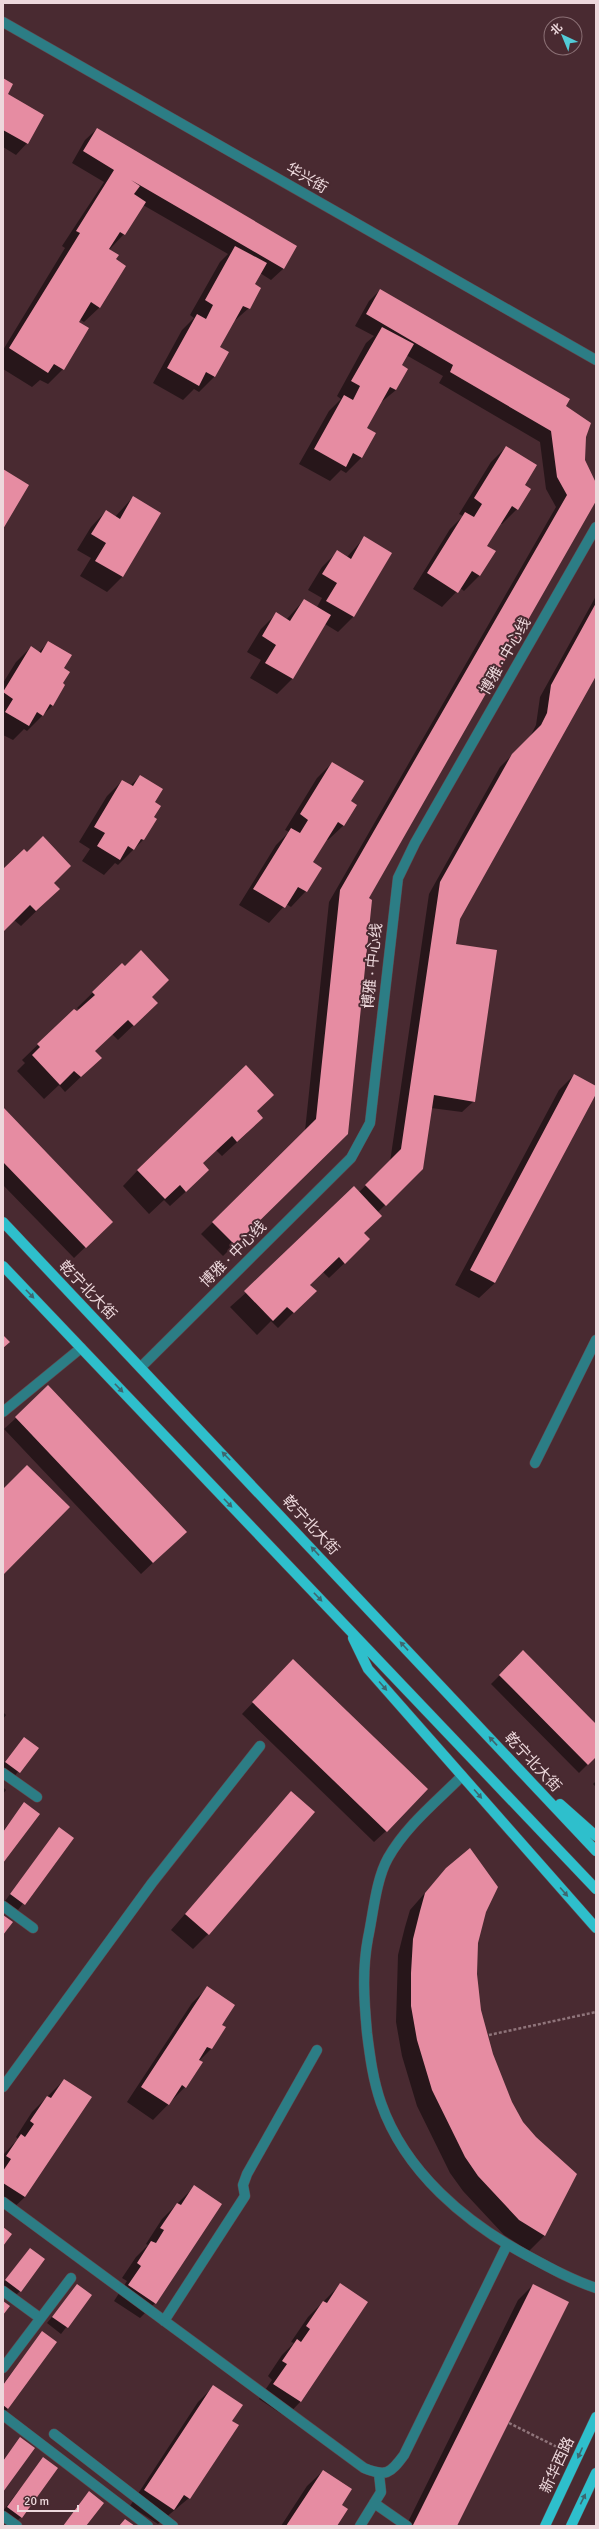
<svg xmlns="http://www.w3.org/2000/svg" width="599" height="2529" font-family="Signika,'Noto Sans SC',sans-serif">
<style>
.shadow{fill:#0007}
.building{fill:#e68ca2}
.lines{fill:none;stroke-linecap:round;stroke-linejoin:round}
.minor-casing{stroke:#63464c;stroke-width:11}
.major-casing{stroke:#63464c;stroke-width:11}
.path{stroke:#8f747a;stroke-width:2.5;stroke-dasharray:3 2;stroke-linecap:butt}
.minor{stroke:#2c7d85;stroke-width:10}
.major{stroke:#2ebfcc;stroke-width:10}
.oneway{fill:#3e666f}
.labels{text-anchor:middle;stroke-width:4;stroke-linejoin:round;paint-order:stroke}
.street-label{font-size:15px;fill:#edd8dc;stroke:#492a31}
</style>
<rect width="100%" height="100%" fill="#492a31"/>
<path class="shadow" d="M3 79 6 94 27 143 16 155 3 147Z
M97 129 296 246 283 269 271 280 260 273 254 285 260 288 249 308 232 323 219 347 214 377 199 392 194 389 183 400 153 383 182 330 194 318 190 315 220 262 228 254 143 205 124 234 109 250 115 260 100 307 84 322 79 319 63 369 48 384 40 380 32 387 3 369V350L65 248 62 246 104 182 72 163 85 140Z
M380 290 564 406 585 437 584 460 596 484V499L368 899 347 1133 223 1256 201 1234 305 1131 329 902 556 507 546 489 540 442 439 383 443 376 406 355 400 366 396 390 379 404 366 429 375 433 361 458 346 473 341 470 330 481 299 464 329 411 341 399 337 396 366 343 374 336 355 326 369 301Z
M506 447 524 485 517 509 502 524 500 523 486 547 480 575 464 591 460 588 442 607 413 589 450 529 463 516 459 514 491 462Z
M133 497 160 513 122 577 107 592 80 576 91 558 77 550 91 527 106 511 115 517Z
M364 538 391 553 353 617 338 632 325 624 292 679 277 694 250 678 261 660 247 652 261 629 276 614 286 620 304 600 317 607 322 598 308 590 322 567 337 552 347 557Z
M596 596V673L459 919 455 945 474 1101 462 1112 431 1108 422 1168 377 1213 363 1233 354 1254 329 1278 323 1272 309 1285 300 1306 278 1328 271 1321 257 1335 230 1307 358 1193 390 1162 429 894 500 767 530 737 536 725 540 697Z
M49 642 62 668 61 684 64 685 52 706 27 731 24 729 13 740 3 735V683L16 662 31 647 39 652Z
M332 763 349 802 344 825 328 840 326 839 312 863 320 868 306 891 291 907 286 904 269 923 239 905 276 845 289 832 285 830 317 778Z
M140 776 153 802V818L143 840 118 865 115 863 104 875 82 861 90 849 79 842 107 796 122 781 130 786Z
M3 870 53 883 59 889 21 926 14 920 3 931Z
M122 964 151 997 141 1018 118 1040 112 1034 94 1051 85 1073 65 1092 59 1085 44 1099 17 1071 25 1063 22 1060 74 1010 77 1013 80 1010 77 1008Z
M574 1075 596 1087V1092L495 1283 479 1298 455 1285 559 1090Z
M3 1109 100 1233 74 1258 3 1185Z
M256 1112 247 1133 222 1156 216 1150 202 1163 193 1185 170 1206 164 1200 149 1214 123 1186 138 1170Z
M16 1418 174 1543 141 1574 4 1429Z
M523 1652 596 1725V1756L579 1773 491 1684Z
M282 1672 386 1831 374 1842 242 1714Z
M3 1712 6 1715 3 1719Z
M24 1738 37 1748 13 1778 3 1771V1764Z
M596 1781V1787L593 1784Z
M3 1787 6 1790 3 1794Z
M291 1793 208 1934 193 1949 171 1930Z
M24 1804 3 1862V1831Z
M59 1828 73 1838 18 1910 5 1901Z
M446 1869 485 1912 477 1943 476 1974 480 2010 492 2055 512 2103 522 2122 535 2138 576 2174 544 2236 529 2251 504 2235 463 2191 450 2173 417 2106 402 2056 396 2022 397 1989 398 1955 405 1927 410 1910Z
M207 1988 221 2025 225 2028 211 2049 199 2061 185 2087 153 2120 127 2102 192 2003Z
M64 2080 25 2197 9 2212 3 2208V2155L18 2139 16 2137 32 2112Z
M194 2187 155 2303 140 2318 114 2301 127 2281 122 2278 136 2257 148 2245 146 2244 162 2219Z
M30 2249 20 2291 14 2297 3 2289V2283Z
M340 2285 301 2401 286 2417 259 2399 272 2380 268 2376 282 2355 294 2343 291 2342 308 2317Z
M533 2285 567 2302 456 2526H406L518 2300Z
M77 2286 91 2295 61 2334 47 2323Z
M42 2333 8 2409 3 2413V2384Z
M213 2387 231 2421 189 2498 158 2524 130 2506 198 2402Z
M20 2439 3 2491V2460Z
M43 2459 21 2517 15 2523 3 2511Z
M323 2471 341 2506 336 2526H281L307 2486Z
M89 2493 85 2526H63L83 2499Z"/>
<path class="building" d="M3 78 13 84 8 94 44 115 28 144 3 130Z
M97 128 297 246 284 269 131 180 140 186 134 194 146 202 125 235 120 232 109 249 119 255 116 259 126 266 100 308 91 302 79 322 89 328 64 370 54 364 48 373 9 348 80 233 76 231 114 170 83 151Z
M235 246 267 263 255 284 261 288 250 309 243 306 220 347 229 352 215 377 206 372 199 386 167 368 197 314 206 319 213 305 205 300Z
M380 289 570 399 566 406 591 423 586 437 585 460 596 483V501L369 898 372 900 348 1134 235 1245 212 1222 316 1119 340 890 567 495 557 477 551 431 450 372 453 365 366 314Z
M382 327 414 344 402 365 408 369 396 390 390 387 367 428 376 433 362 458 353 453 346 467 314 449 344 395 353 400 360 386 351 381Z
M506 446 537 465 525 485 531 489 518 510 512 506 487 546 496 551 480 576 472 571 458 593 427 573 465 512 474 517 482 504 474 498Z
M3 469 29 485 3 529Z
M133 496 161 513 123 577 95 561 106 543 91 534 106 510 120 519Z
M364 536 392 553 354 617 326 601 337 583 322 574 337 550 351 559Z
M304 599 331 615 293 679 265 663 276 645 262 636 276 612 290 621Z
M596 603V676L460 919 456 944 497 950 475 1102 434 1095 423 1169 386 1206 365 1185 401 1149 440 882 512 754 541 725 547 713 551 685Z
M48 641 72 655 64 668 70 672 63 683 65 685 53 706 50 704 43 716 37 712 29 726 5 712 13 699 3 692 31 646 41 653Z
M332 762 364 781 351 801 357 805 344 826 338 822 313 862 322 868 307 892 298 887 285 908 253 889 291 828 300 833 308 820 300 814Z
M140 775 163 789 155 802 161 806 154 817 157 819 144 840 141 839 134 850 128 846 120 860 97 846 105 833 94 827 122 780 133 786Z
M43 836 71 866 54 883 60 889 36 911 30 905 3 932V869L24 849 27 852Z
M141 950 169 980 152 997 158 1003 134 1026 128 1020 95 1051 102 1058 81 1077 74 1071 60 1085 32 1055 40 1047 37 1044 74 1009 77 1011 95 995 92 992 122 963 125 966Z
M246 1065 274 1095 257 1111 263 1118 237 1142 232 1136 203 1163 209 1170 186 1192 180 1185 165 1199 137 1170Z
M574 1074 596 1086V1094L495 1283 470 1270Z
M3 1107 113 1222 86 1248 3 1162Z
M354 1186 382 1216 364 1233 370 1239 345 1264 339 1257 310 1285 317 1291 294 1313 287 1307 273 1321 244 1291Z
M3 1335 10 1342 3 1348Z
M48 1385 187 1532 153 1563 15 1417Z
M27 1465 70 1507 3 1575V1489Z
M523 1650 596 1724V1757L588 1765 499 1675Z
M293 1659 428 1789 387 1832 252 1702Z
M24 1737 39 1748 20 1773 5 1762Z
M291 1791 315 1812 209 1935 185 1914Z
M24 1802 40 1814 3 1863V1832Z
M59 1827 74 1838 25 1905 10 1894Z
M470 1848 498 1887 486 1912 478 1943 477 1974 481 2010 493 2054 512 2102 523 2122 536 2137 577 2174 545 2236 519 2220 478 2176 465 2157 432 2090 417 2040 411 2006V1973L413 1939 420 1911 425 1893 446 1868Z
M3 1915 13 1922 3 1935Z
M207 1986 235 2005 222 2025 226 2027 212 2049 207 2047 199 2060 203 2062 186 2088 182 2085 169 2105 141 2087Z
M64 2079 92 2097 25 2197 3 2183V2171L11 2159 6 2156 21 2134 25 2137 34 2124 30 2121 47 2096 51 2098Z
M194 2185 222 2204 156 2304 128 2285 141 2266 137 2263 151 2241 156 2243 164 2230 160 2228 177 2203 181 2205Z
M3 2227 12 2234 3 2246Z
M30 2248 45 2259 21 2292 5 2280Z
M340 2283 368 2302 301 2402 273 2384 287 2364 282 2361 297 2339 301 2342 310 2329 306 2326 323 2301 327 2303Z
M77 2284 92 2295 68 2328 52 2317Z
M533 2284 569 2302 457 2526 413 2525Z
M3 2301 10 2306 3 2315Z
M42 2331 57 2342 8 2409 3 2405V2385Z
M213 2385 243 2405 232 2421 239 2425 190 2499 184 2495 174 2510 144 2490Z
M20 2437 35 2448 3 2492V2461Z
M43 2457 58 2468 22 2518 7 2507Z
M323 2470 352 2489 342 2505 348 2509 337 2526H286Z
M89 2491 104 2503 86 2526H63Z
M125 2519 135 2526H119Z"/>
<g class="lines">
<defs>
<path id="minor" d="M3 22 596 360
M141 1367 351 1158 370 1123 398 878 415 843 596 527
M3 1412 81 1348
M535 1463 596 1340
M3 1773 37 1797
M462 1776C436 1802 406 1826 388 1858 376 1879 373 1915 368 1938 362 1970 364 2000 367 2033 370 2057 373 2080 381 2103 405 2172 466 2223 528 2256 550 2268 572 2280 596 2288
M3 1906 33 1928
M3 2087 152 1883 260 1746
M3 2202 364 2468C386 2477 390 2474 404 2455L507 2245
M3 2291 40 2318
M164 2321 245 2196 243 2185 247 2174 317 2050
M3 2368 71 2278
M3 2415 148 2526
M54 2434 173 2526
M374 2503 407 2526
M3 2516 17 2526
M360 2526 381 2492 379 2474"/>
<path id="major" d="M3 1222 596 1851
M3 1266 596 1889
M353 1638 368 1669 596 1928
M560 1804 596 1836
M545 2526 596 2417
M571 2526 596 2473"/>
</defs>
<use href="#minor" class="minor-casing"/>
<use href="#major" class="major-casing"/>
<path class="path" d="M489 2035 596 2012
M509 2423 565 2451"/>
<use href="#minor" class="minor"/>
<use href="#major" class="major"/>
</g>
<defs><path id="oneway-solid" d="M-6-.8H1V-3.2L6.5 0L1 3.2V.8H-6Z"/></defs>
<g class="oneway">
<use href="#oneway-solid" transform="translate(30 1294) rotate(46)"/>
<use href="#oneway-solid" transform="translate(119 1388) rotate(46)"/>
<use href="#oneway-solid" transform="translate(226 1456) rotate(-134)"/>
<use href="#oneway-solid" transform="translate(228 1503) rotate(46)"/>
<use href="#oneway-solid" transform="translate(315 1551) rotate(-133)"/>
<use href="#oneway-solid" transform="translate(318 1597) rotate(46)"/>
<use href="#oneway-solid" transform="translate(404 1646) rotate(-133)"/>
<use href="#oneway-solid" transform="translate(383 1686) rotate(49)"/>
<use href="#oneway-solid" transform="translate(493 1741) rotate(-133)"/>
<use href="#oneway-solid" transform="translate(478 1794) rotate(49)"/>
<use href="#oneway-solid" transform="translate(564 1892) rotate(49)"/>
<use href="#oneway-solid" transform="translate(580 2453) rotate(114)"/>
<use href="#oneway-solid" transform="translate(583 2499) rotate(-64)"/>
</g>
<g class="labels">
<g class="street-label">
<text transform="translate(307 178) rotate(30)" y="5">华兴街</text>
<text transform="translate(505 656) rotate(-60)" y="5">博雅 · 中心线</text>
<text transform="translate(372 966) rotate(-84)" y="5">博雅 · 中心线</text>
<text transform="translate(233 1254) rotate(-45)" y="5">博雅 · 中心线</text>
<text transform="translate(88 1290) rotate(46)" y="5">乾宁北大街</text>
<text transform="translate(311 1525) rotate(47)" y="5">乾宁北大街</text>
<text transform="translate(533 1762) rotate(47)" y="5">乾宁北大街</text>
<text transform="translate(557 2465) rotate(-65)" y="5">新华西路</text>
</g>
</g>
<rect width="599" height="2529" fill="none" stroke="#edd8dc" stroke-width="8"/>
<g transform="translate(563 36) rotate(316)"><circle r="19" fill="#492a31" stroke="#8b7075"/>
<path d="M0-3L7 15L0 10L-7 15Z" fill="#52cbd7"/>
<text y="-6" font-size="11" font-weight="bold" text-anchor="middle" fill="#edd8dc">北</text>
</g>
<path d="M18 2505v6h60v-6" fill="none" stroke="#edd8dc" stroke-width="2"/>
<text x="24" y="2505" font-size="12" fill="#edd8dc" stroke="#492a31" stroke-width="3" paint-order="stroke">20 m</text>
</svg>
